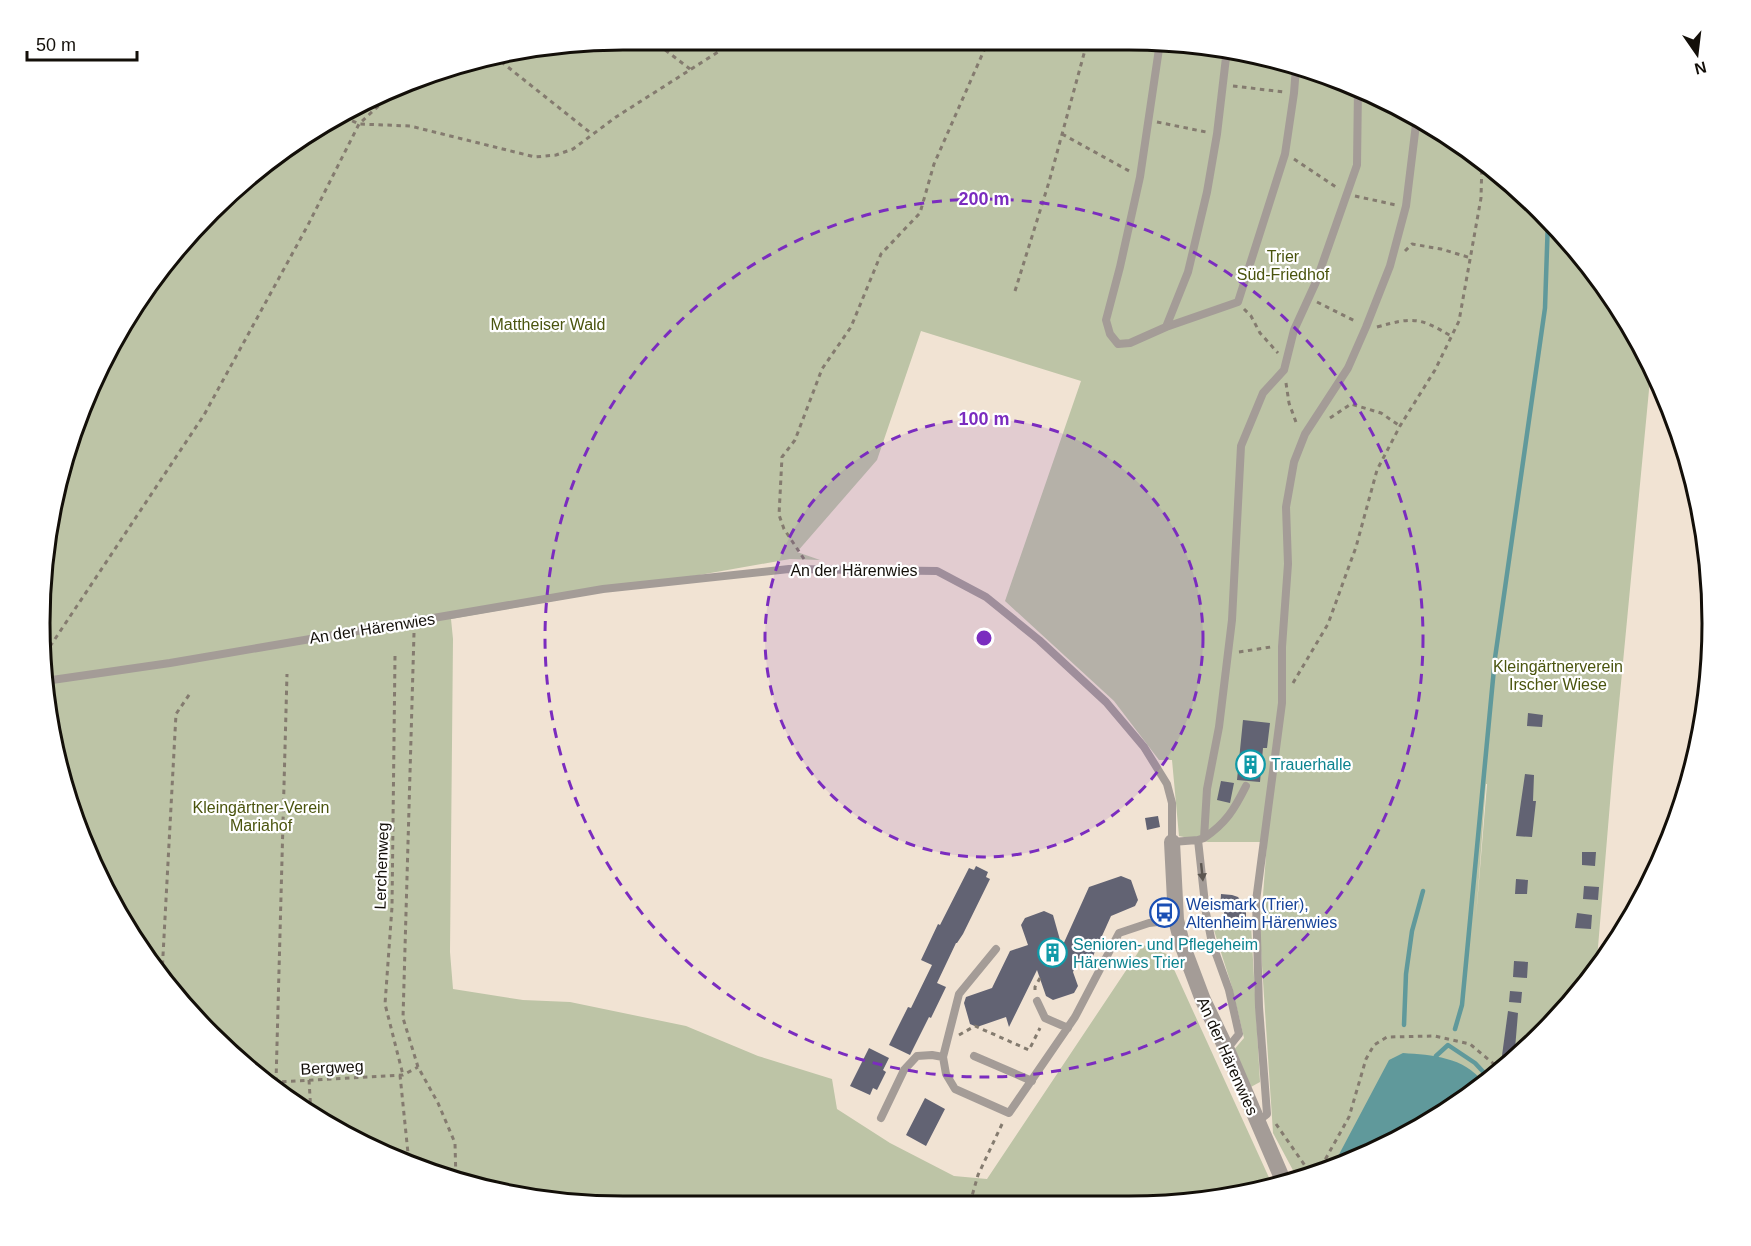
<svg xmlns="http://www.w3.org/2000/svg" width="1751" height="1246" font-family="Arial,sans-serif">
<style>
.green{fill:#bdc4a6;fill-rule:evenodd}
.water{fill:#60999b}
.lines{fill:none;stroke-linecap:round;stroke-linejoin:round}
.stream{stroke:#60999b;stroke-width:4.5}
.building{fill:#626373}
.path{stroke:#847b6f;stroke-width:3;stroke-dasharray:4.5 4.5;stroke-linecap:butt}
.service{stroke:#a49c97;stroke-width:8}
.minor{stroke:#a49c97;stroke-width:16}
.oneway{fill:#5c5650}
.ring{fill:none;stroke:#7b2cbf;stroke-width:3;stroke-dasharray:10 8}
.labels{text-anchor:middle;stroke-width:4.5;stroke-linejoin:round;paint-order:stroke}
.park-label{font-size:16px;fill:#4a540e;stroke:#fff}
.street-label{font-size:16px;fill:#130f09;stroke:#fff}
.culture-label{font-size:16px;fill:#0d838f;stroke:#fff;text-anchor:start}
.transit-label{font-size:16px;fill:#164399;stroke:#fff;text-anchor:start}
.rim{fill:none;stroke:#130f09;stroke-width:3}
.centre{fill:#7b2cbf;stroke:#fff;stroke-width:3}
.ring-label{font-size:18px;text-anchor:middle;font-weight:bold;fill:#7b2cbf;stroke:#fff;stroke-width:4.5;stroke-linejoin:round;paint-order:stroke}
</style>
<rect width="100%" height="100%" fill="#f1e3d3"/>
<path class="green" d="M623 39H1128L1242 50 1351 83 1420 117 1513 184 1567 238 1634 331 1651 369 1613 767 1596 971 1591 979 1513 1062 1386 1147 1295 1174 1273 1133 1260 935 1267 842H1208L1179 836 1172 760H1159L1114 701 1005 601 1081 381 921 331 877 460 797 552 820 560 790 559 451 619 453 639 450 952 453 989 523 1000 570 1002 686 1026 758 1056 832 1079 837 1109 890 1143 954 1176 987 1179 1143 945 1167 954 1271 1182 1205 1202 585 1206 472 1187 364 1147 267 1086 184 1008 84 847 44 699 50 509 99 365 184 238 299 137 472 59ZM1486 784H1487L1476 917Z
M1212 924 1251 925 1260 1082 1249 1088 1232 1052 1244 1038 1232 987Z"/>
<path class="water" d="M1403 1053C1432 1055 1464 1057 1483 1082L1386 1147 1335 1162 1389 1060Z"/>
<g class="lines">
<path class="stream" d="M1404 1025 1406 974 1412 931 1423 891
M1455 1029 1462 1005 1495 658 1545 308 1548 219
M1436 1056 1448 1045 1475 1063 1489 1078"/>
</g>
<path class="building" d="M1528 713 1543 715 1542 727 1527 726Z
M1243 720 1270 723 1267 748H1263L1260 782 1237 780Z
M1525 774 1534 775 1533 801H1536L1532 837 1516 836Z
M1221 781 1234 783 1230 803 1217 800Z
M1158 816 1160 827 1147 830 1145 818Z
M1582 852H1596L1595 866 1582 865Z
M976 866 988 872 986 877 990 879 963 934 957 943H956L937 983 946 987 931 1018 929 1017 910 1055 889 1045 908 1007 911 1008 932 965 921 960 938 924 940 925 969 868 974 870Z
M1121 876 1131 880 1138 900 1135 906 1111 916 1093 956 1078 960 1073 972 1078 986 1074 993 1053 1000 1046 996 1037 970 1009 1027 1006 1017 977 1027 970 1024 964 1003 966 997 992 988 1010 951 1028 945 1021 925 1025 918 1044 911 1053 915 1062 947 1089 887Z
M1516 879 1528 880 1527 894H1515Z
M1584 886 1599 887 1598 900 1583 899Z
M1221 894 1232 895 1238 897 1246 908V919H1224V911L1220 910Z
M1577 913 1592 915 1591 929 1575 928Z
M1514 961 1528 962 1527 978 1513 977Z
M1510 991 1522 992 1521 1003 1509 1002Z
M1508 1011 1518 1013 1514 1061 1510 1064 1501 1063Z
M869 1048 889 1058 883 1070 886 1072 877 1090 873 1088 870 1095 850 1086Z
M925 1098 945 1109 926 1146 906 1135Z"/>
<g class="lines">
<path class="path" d="M651 39 690 69
M494 56 592 134
M1233 86 1284 92
M344 117 359 124 410 126 535 157 556 155 573 149 616 117 718 52 731 39
M1157 122 1206 132
M1062 134 1131 172
M1294 159 1339 189
M1355 196 1396 205
M1405 251 1412 244 1441 249 1471 258
M1015 291 1049 182 1088 39
M1317 302 1357 322
M1244 309 1251 316 1260 333 1278 353
M1377 327C1413 317 1419 317 1451 336
M1286 383 1289 403 1297 425
M1330 418 1351 404 1381 413 1400 426
M804 559 784 529 779 515 782 457 795 440 822 369 851 327 881 254 920 213 934 164 989 39
M414 633 403 1018 418 1067 438 1103 455 1143 456 1181
M1239 652 1271 647
M45 654 204 415 308 225 359 124 388 97
M395 656 392 907 385 1004 403 1075
M1293 683 1328 624 1356 547 1377 470 1400 426 1435 370 1459 321 1481 198 1482 161
M162 974 176 714 191 692
M1035 990V987L1040 978
M959 1035 975 1026 1029 1050 1040 1028
M249 1069 276 1082 403 1075 418 1067
M400 1075 409 1163
M309 1080 311 1113
M276 1082 287 674
M1276 1124 1308 1170
M1321 1167 1349 1117 1366 1059 1374 1045 1387 1037 1435 1036 1470 1044 1501 1070
M970 1203 978 1175 1003 1122"/>
<path class="service" d="M1160 42 1140 177 1120 267 1106 320 1110 334 1118 344 1130 343 1166 327 1238 302 1285 154 1294 93 1296 67
M1166 327 1188 272 1207 192 1217 134 1227 49
M45 681 170 663 603 589 789 569 937 571 986 597 1039 640 1106 702 1144 747 1167 784 1172 803V842L1198 840 1206 913 1212 943 1229 990 1239 1034 1227 1049
M1204 838C1226 823 1234 810 1246 786
M1198 840 1204 838 1207 789 1219 727 1232 620 1241 446 1263 393 1284 370 1294 330 1316 282 1357 165 1358 87
M996 949 959 994 943 1057 946 1074 955 1089 1009 1113 1075 1017 1119 933 1149 923 1176 920
M1037 1001 1045 1018 1068 1028
M974 1056 1032 1081
M881 1118 904 1070 917 1056 932 1055 943 1057
M1258 1121 1267 1114 1259 1007 1256 901 1282 703V647L1288 564 1286 507 1294 462 1305 434 1348 368 1366 327 1390 266 1406 206 1417 116"/>
<path class="minor" d="M1172 842 1176 920 1183 947 1203 1000 1227 1050 1282 1178"/>
</g>
<defs><path id="oneway-solid" d="M-6-.8H1V-3.2L6.5 0L1 3.2V.8H-6Z" transform="scale(1.5)"/></defs>
<use class="oneway" href="#oneway-solid" transform="translate(1202 872) rotate(84)"/>
<circle cx="984" cy="638" r="219" fill="#7b2cbf" fill-opacity=".12"/>
<g class="ring">
<circle cx="984" cy="638" r="219"/>
<circle cx="984" cy="638" r="439"/>
</g>
<defs>
<symbol id="building-ring" viewBox="-11 -11 22 22"><circle r="9.5" fill="#fff" stroke="#0f9aa8" stroke-width="1.5"/><path d="M-4-6H4V6H1V3H-1V6H-4ZM-2.5-4.3h1.7v1.8h-1.7ZM.8-4.3h1.7v1.8H.8ZM-2.5-1h1.7V.8h-1.7ZM.8-1h1.7V.8H.8Z" fill="#0f9aa8"/></symbol>
<symbol id="bus-ring" viewBox="-11 -11 22 22"><circle r="9.5" fill="#fff" stroke="#1a4fb4" stroke-width="1.5"/><path d="M-5-6H5V4H4V6H2V4H-2V6H-4V4H-5ZM-3.5-4V0h7V-4ZM-3.5 1.2v1.5H-2V1.2ZM2 1.2v1.5H3.5V1.2Z" fill="#1a4fb4"/></symbol>
</defs>
<g fill-rule="evenodd">
<use href="#building-ring" x="1234" y="748" width="33" height="33"/>
<use href="#bus-ring" x="1148" y="896" width="33" height="33"/>
<use href="#building-ring" x="1036" y="936" width="33" height="33"/>
</g>
<g class="labels">
<g class="park-label">
<text x="1283" y="262">Trier<tspan x="1283" dy="18">Süd-Friedhof</tspan></text>
<text x="548" y="330">Mattheiser Wald</text>
<text x="1558" y="672">Kleingärtnerverein<tspan x="1558" dy="18">Irscher Wiese</tspan></text>
<text x="261" y="813">Kleingärtner-Verein<tspan x="261" dy="18">Mariahof</tspan></text>
</g>
<g class="street-label">
<text x="854" y="576">An der Härenwies</text>
<text transform="translate(372 628) rotate(-9)" y="6">An der Härenwies</text>
<text transform="translate(381 866) rotate(-88)" y="6">Lerchenweg</text>
<text transform="translate(1228 1056) rotate(66)" y="6">An der Härenwies</text>
<text transform="translate(332 1067) rotate(-3)" y="6">Bergweg</text>
</g>
<g class="culture-label">
<text x="1271" y="770">Trauerhalle</text>
<text x="1073" y="950">Senioren- und Pflegeheim<tspan x="1073" dy="18">Härenwies Trier</tspan></text>
</g>
<g class="transit-label">
<text x="1186" y="910">Weismark (Trier),<tspan x="1186" dy="18">Altenheim Härenwies</tspan></text>
</g>
</g>
<path d="M0 0H1751V1246H0ZM623 50H1129A573 573 0 0 1 1702 623V623A573 573 0 0 1 1129 1196H623A573 573 0 0 1 50 623V623A573 573 0 0 1 623 50Z" fill="#fff" fill-rule="evenodd"/>
<path class="rim" d="M623 50H1129A573 573 0 0 1 1702 623V623A573 573 0 0 1 1129 1196H623A573 573 0 0 1 50 623V623A573 573 0 0 1 623 50Z"/>
<circle cx="984" cy="638" r="9" class="centre"/>
<g class="ring-label">
<text x="984" y="205">200 m</text>
<text x="984" y="425">100 m</text>
</g>
<g transform="translate(1697 54) rotate(166)" stroke="#ffffff" stroke-width="4.5" paint-order="stroke">
<path d="M0-4.5L10 22L0 15L-10 22Z" fill="#130f09"/>
<text y="-9" font-size="16" font-weight="bold" text-anchor="middle" fill="#130f09">N</text>
</g>
<path d="M27 51v9h110v-9" fill="none" stroke="#130f09" stroke-width="3"/>
<text x="36" y="51" font-size="18" fill="#130f09" stroke="#ffffff" stroke-width="4.5" paint-order="stroke">50 m</text>
</svg>
